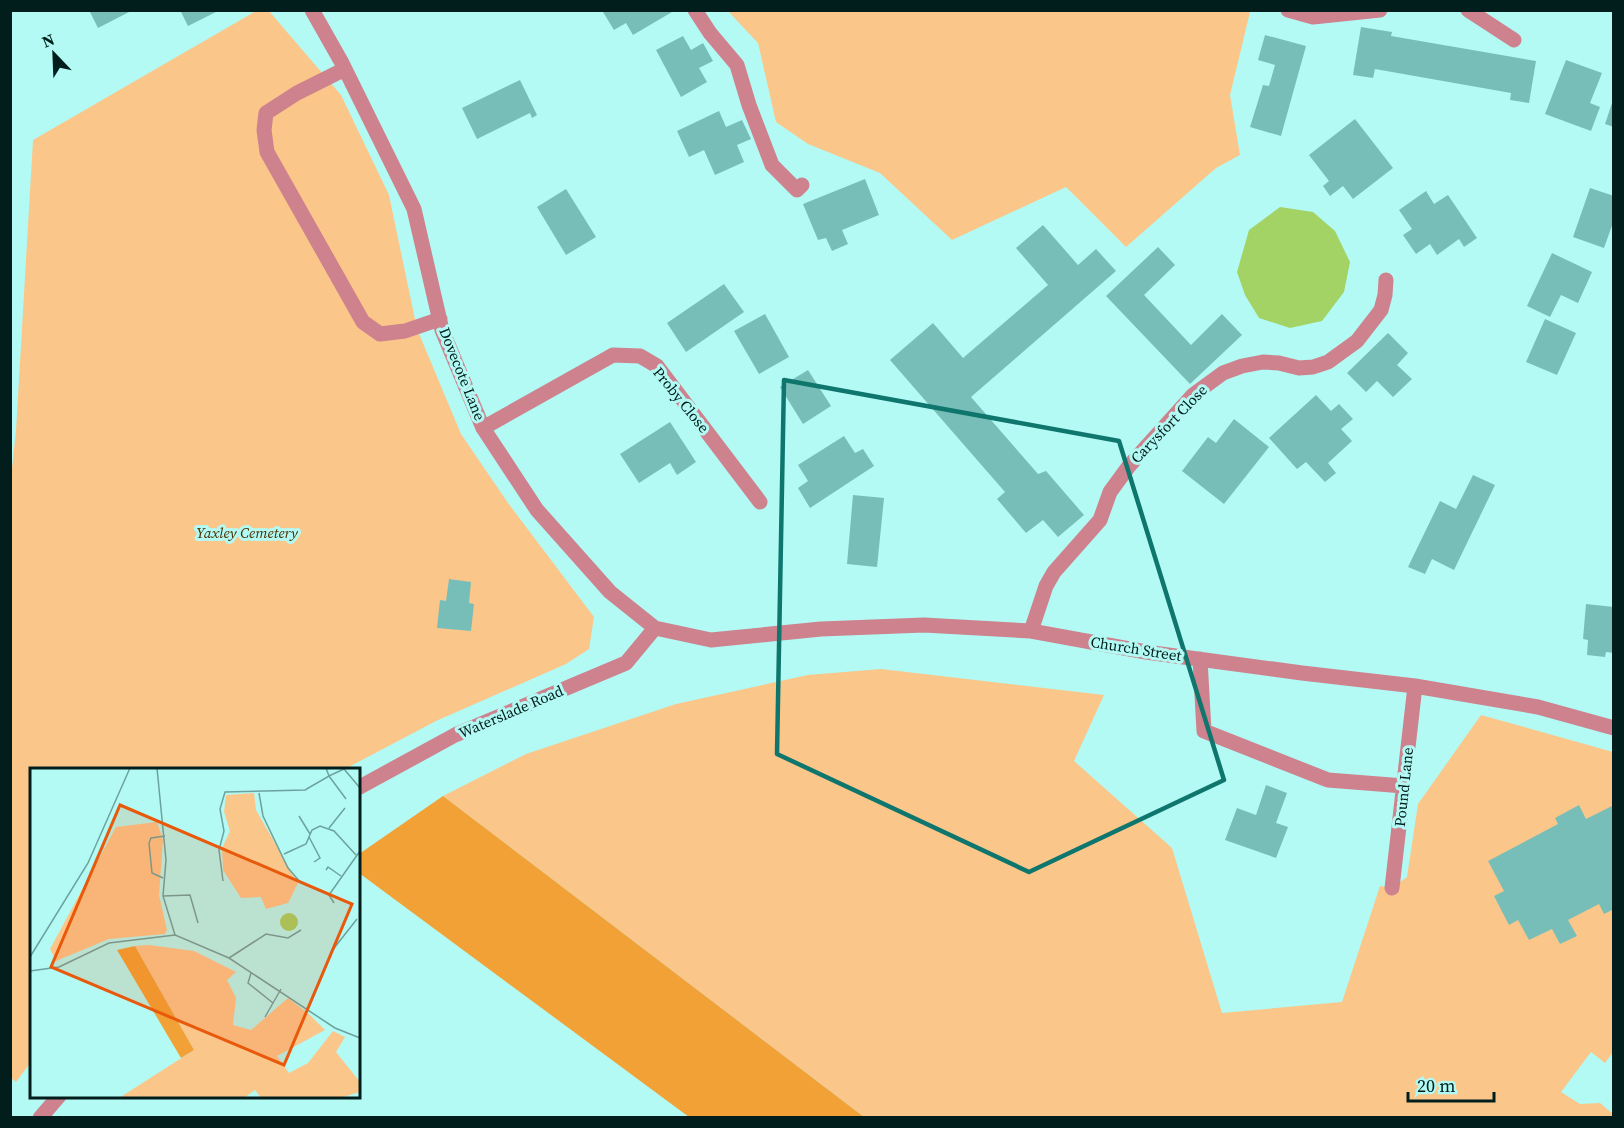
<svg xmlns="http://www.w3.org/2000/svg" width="1624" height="1128" font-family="'Source Serif 4',serif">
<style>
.green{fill:#fbc68a}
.forest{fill:#f2a136}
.water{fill:#a3d365}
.building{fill:#78beb8}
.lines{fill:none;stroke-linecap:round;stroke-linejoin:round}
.minor{stroke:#cd828e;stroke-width:15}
.marked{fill:none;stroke:#0f766e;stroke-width:4.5;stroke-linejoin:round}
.labels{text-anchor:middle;stroke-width:6;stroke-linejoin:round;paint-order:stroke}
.street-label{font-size:15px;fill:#011e1c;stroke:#b3faf4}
.park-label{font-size:15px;font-style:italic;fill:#4d2e01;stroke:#b3faf4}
.inset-road{fill:none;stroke:#6ca29e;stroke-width:1.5}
.view{fill:#e8590c;fill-opacity:0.15;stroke:#e8590c;stroke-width:3}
.inset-edge{fill:none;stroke:#011e1c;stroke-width:3}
</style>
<rect width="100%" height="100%" fill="#b3faf4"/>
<path class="green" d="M256 11H269L341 95 389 195 417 329 461 434 508 503 594 617 589 649 566 664 436 721 345 769 32 770 31 1062 16 1082 11 1078 10 487 16 431 33 140Z
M728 11H1246L1250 12 1230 95 1240 155 1216 168 1126 247 1066 187 952 240 880 173 808 144 776 122 758 43Z
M881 669 1104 695 1074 761 1172 848 1222 1013 1342 1002 1380 886 1392 888 1407 877 1418 804 1481 715 1613 752V1052L1605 1063 1591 1052 1561 1092 1580 1104 1600 1103 1613 1114V1117H864L443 796 526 754 676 704 808 675Z"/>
<path class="forest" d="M443 796 864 1117H689L359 873V854Z"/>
<path class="water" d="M1280 207 1313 212 1335 231 1350 262 1344 292 1322 321 1290 328 1259 318 1245 295 1237 272 1249 230Z"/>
<path class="building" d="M89 10H133L98 28Z
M180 10H220L188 26Z
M607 10H671L672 12 633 35 626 23 614 30 603 12Z
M1361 27 1392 32 1391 36 1536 61 1529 103 1510 100 1511 93 1375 69 1373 78 1353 75Z
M1265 35 1306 46 1281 136 1250 127 1263 85 1269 86 1275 65 1258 60Z
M683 36 691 50 703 43 713 61 699 68 707 82 681 97 656 50Z
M1566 60 1602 73 1590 103 1600 107 1591 131 1545 114Z
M520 80 537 115 532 118 530 113 477 139 462 108Z
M1613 100H1614V127L1605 124Z
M719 111 726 127 742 120 751 139 737 145 744 162 715 175 704 150 689 157 677 131Z
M1355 119 1393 168 1353 199 1343 186 1330 196 1323 186 1329 181 1309 155Z
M865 179 879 215 842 230 848 244 832 251 826 238 818 240 803 204Z
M1590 188 1614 196V220L1604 248 1573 237Z
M566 189 596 237 566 255 537 207Z
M1426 191 1434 204 1448 195 1477 238 1464 247 1459 239 1437 255 1430 244 1416 254 1403 235 1412 229 1399 210Z
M1043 225 1078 265 1096 249 1116 271 971 397 1038 474 1046 471 1084 515 1058 537 1043 520 1026 533 997 499 1005 492 890 360 933 323 963 358 1048 285 1016 248Z
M1158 247 1175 265 1144 295 1191 345 1222 314 1242 335 1190 384 1106 296Z
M1552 253 1592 272 1578 303 1561 295 1550 317 1527 306Z
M724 284 744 312 686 352 667 323Z
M765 314 789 357 759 374 734 331Z
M1545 319 1576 333 1557 375 1526 362Z
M1388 333 1408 353 1397 365 1412 379 1393 397 1377 381 1366 392 1347 373Z
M808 370 831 406 803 424 780 387Z
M1316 395 1331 411 1339 404 1353 419 1341 429 1352 441 1328 463 1336 473 1325 482 1306 462 1297 469 1269 438Z
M1234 419 1269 447 1224 504 1182 471 1208 437 1216 443Z
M670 422 696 462 677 475 670 463 639 483 620 454Z
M844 436 855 453 863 449 874 466 810 508 798 488 808 481 798 465Z
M1473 475 1495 485 1454 570 1432 559 1425 574 1408 567 1440 501 1456 509Z
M853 495 884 498 877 567 847 564Z
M449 579 471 582 469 603 474 604 471 631 437 628 440 600 446 601Z
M1586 604 1614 607V653L1606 652 1605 657 1587 655 1588 640 1583 639Z
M1266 785 1287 793 1276 823 1288 827 1276 858 1225 840 1237 808 1256 815Z
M1579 805 1586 819 1614 805V909L1604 914 1599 904 1568 920 1577 936 1560 944 1552 929 1529 940 1518 920 1509 925 1494 896 1504 891 1488 861 1558 824 1555 818Z"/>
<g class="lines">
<path class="minor" d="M312 10 342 63 414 209 442 330 483 428 537 510 610 592 655 628 711 640 821 629 924 625 1031 631 1146 652 1302 673 1415 686 1538 707 1614 728
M695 10 710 33 737 65 749 105 772 165 797 190 802 185
M1288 10 1313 17 1380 10
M1468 10 1514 40
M345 69 297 93 266 113 264 130 267 152 363 322 380 334 405 331 440 319
M483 428 613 355 640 356 657 366 760 502
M1031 631 1046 586 1054 572 1100 520 1110 492 1129 466 1193 395 1223 373 1242 366 1263 362 1279 363 1299 368 1313 367 1328 362 1357 341 1381 310 1385 295 1386 280
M1200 659 1204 731 1328 780 1404 786
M358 788 455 735 626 663 655 628
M1392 888 1415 686
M40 1118 59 1096"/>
</g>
<path class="marked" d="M784 380 1119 441 1224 780 1029 872 777 754Z"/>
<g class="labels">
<g class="street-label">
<text transform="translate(462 374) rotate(68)" y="5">Dovecote Lane</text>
<text transform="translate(681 400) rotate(51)" y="5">Proby Close</text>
<text transform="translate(1169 424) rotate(-46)" y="5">Carysfort Close</text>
<text transform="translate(1136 649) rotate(9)" y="5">Church Street</text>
<text transform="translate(511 712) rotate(-23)" y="5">Waterslade Road</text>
<text transform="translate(1404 787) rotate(-84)" y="5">Pound Lane</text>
</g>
<g class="park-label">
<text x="247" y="538">Yaxley Cemetery</text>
</g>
</g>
<g transform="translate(30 768)">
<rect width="330" height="330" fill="#b3faf4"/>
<path d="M224 25 226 42 268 115 258 135 236 141 231 129 211 130 193 102 192 80 200 63 194 44 196 27ZM127 54 133 72 129 127 137 162 135 166 79 171 26 193 20 181 86 59ZM119 177 164 183 206 204 197 212 206 230 203 257 221 262 258 230 280 247 295 262 247 288 259 305 278 295 303 263 315 269 306 284 330 314V324L310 330H231L225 322 214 330H89L164 282 105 178Z" fill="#fbc68a"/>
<path d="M105 178 164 282 151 290 87 182Z" fill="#f2a136"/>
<path d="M250 154a9 9 0 1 1 18 0a9 9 0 1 1-18 0Z" fill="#a3d365"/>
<path class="inset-road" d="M127 0 136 92 133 128 145 167 199 190 305 260 330 270M296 0 299 8 314 1 330 20M229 25 233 48 258 100 271 115 299 127 304 135M269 48 280 66M299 60 315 40M279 69 290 90 284 94M254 86 276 76 282 62 290 58 304 63 326 87M296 102 298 99 311 108M133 110 122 105 119 75 121 70 135 68M193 113 189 82 194 63 190 41 195 24 275 22 299 8 316 31M299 127 330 83M133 128 160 127 168 155M301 184 327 151M0 189 58 95 100 0M199 190 236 166 258 170 271 162M0 203 29 199 79 175 145 167M221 205 218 215 243 235M235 249 251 221"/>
<path class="view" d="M90 37 322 136 254 297 21 199Z"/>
<rect width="330" height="330" class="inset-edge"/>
</g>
<rect width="1624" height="1128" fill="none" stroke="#011e1c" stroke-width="24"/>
<g transform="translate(54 54) rotate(337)" stroke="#b3faf4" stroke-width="4.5" paint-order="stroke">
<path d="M0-4.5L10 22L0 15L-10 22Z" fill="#011e1c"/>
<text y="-9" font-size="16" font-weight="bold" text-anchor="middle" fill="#011e1c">N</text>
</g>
<path d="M1408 1092v9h86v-9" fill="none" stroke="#011e1c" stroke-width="3"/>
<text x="1417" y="1092" font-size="18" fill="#011e1c" stroke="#b3faf4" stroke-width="4.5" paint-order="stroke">20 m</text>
</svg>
